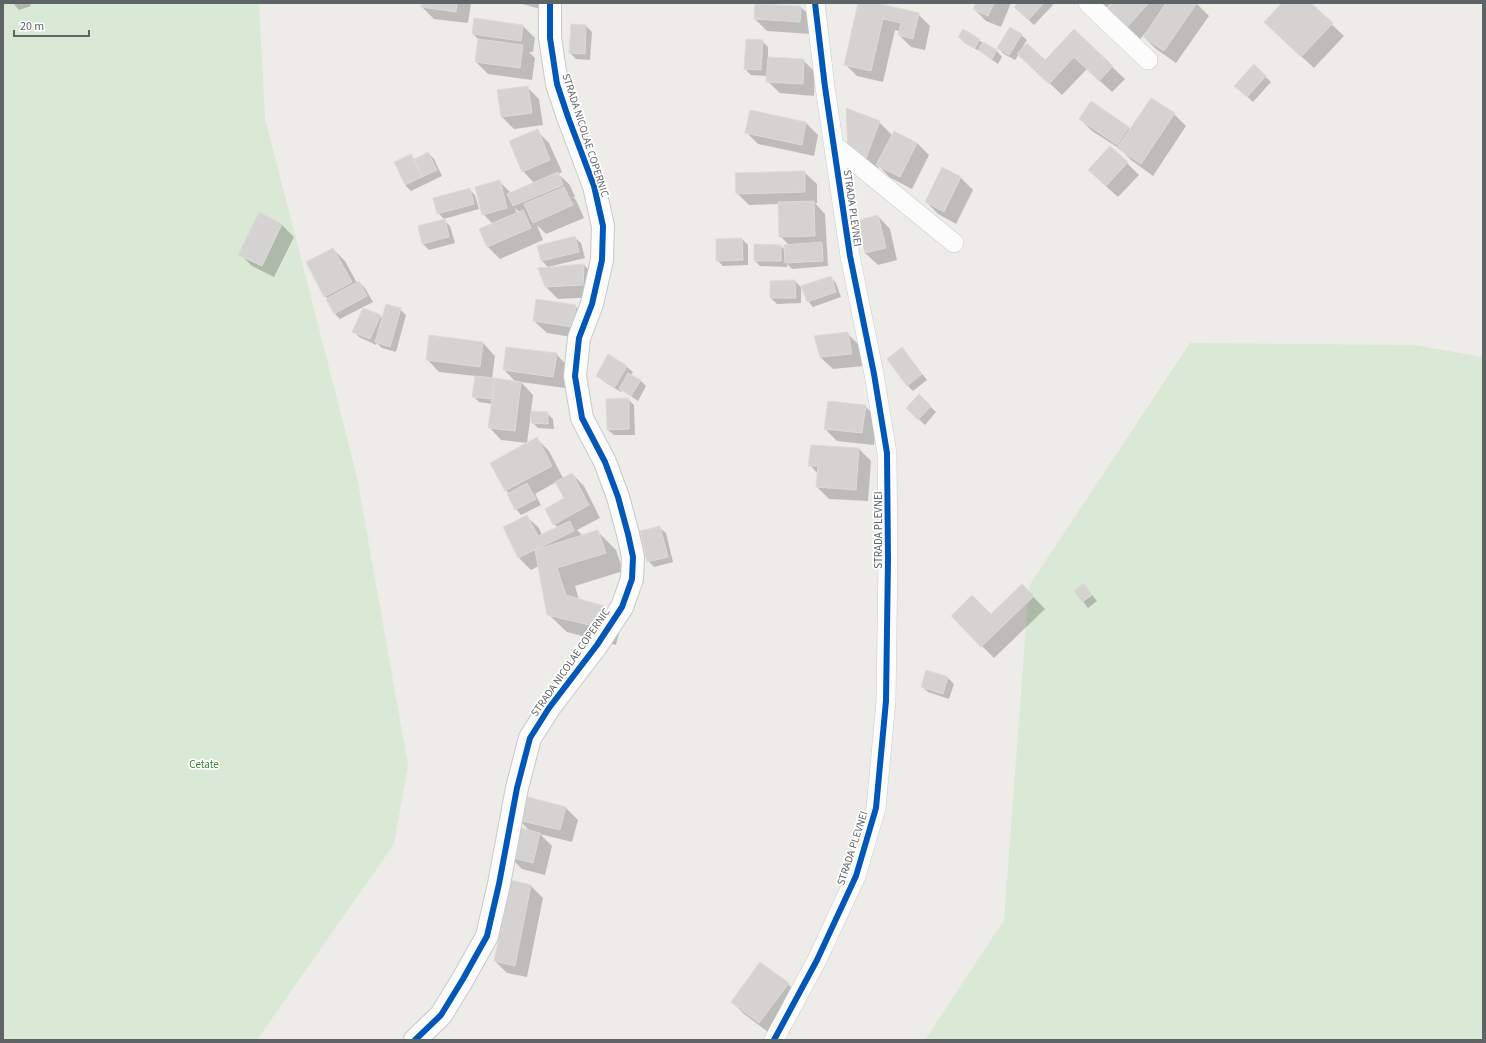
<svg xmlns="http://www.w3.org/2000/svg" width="1486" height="1043" font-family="'Source Sans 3',sans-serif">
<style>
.green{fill:#d9e9d5}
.shadow{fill:#0003;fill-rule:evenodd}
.building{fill:#d5d3d2;stroke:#dddbd8}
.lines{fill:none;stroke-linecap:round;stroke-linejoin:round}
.street-casing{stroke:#cacbcb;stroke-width:20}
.secondary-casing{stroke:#c8c9c8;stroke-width:24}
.street{stroke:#fcfcfc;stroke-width:19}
.secondary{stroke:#fcfcfc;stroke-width:22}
.cycleway-casing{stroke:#fff;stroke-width:8}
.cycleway{stroke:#0057b8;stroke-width:6}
.labels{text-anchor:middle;stroke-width:3.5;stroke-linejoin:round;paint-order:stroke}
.street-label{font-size:11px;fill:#5e6366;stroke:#fff}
.park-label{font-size:11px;fill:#3d8438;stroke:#fff}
</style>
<rect width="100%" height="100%" fill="#eeece9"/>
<path class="green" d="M3 3H259L265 118 357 477 408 765 394 844 257 1040H3Z
M1190 343 1414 345 1483 357V1040H925L1004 920 1029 586Z"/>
<path class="shadow" d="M13 3H29L31 6 19 10Z
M423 3H471L468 23 434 19 422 7Z
M519 3H542L540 9Z
M859 3H873L918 14 930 26 925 50 911 47 899 35V31L895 30 883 82 857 76 845 64Z
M977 3H1011L1001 27 986 21 974 9Z
M1020 3H1051L1053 5 1034 25 1015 7Z
M1095 3H1166L1167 4 1168 3H1196L1209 16 1176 63 1156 49 1144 37 1148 32 1147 31 1139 40 1119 23 1110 4 1104 11Z
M1283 3H1309L1344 36 1314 68 1277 34Z
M756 5 801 7 813 19 812 34 767 31 755 19Z
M523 26 535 38 533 52H529L535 58 532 80 488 74 476 62 479 40 473 34Z
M586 26 592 32 590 60 576 59 570 53Z
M1074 31 1125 79 1112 92 1087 69 1062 95 1019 54 1015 60 1004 54 998 48 1021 35 1027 40 1022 48 1027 44 1046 61Z
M959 37 979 40 983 43 997 51 1002 57 998 64 981 52 965 43Z
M762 41 768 47V58L803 60 815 72 814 96 780 93 767 81 768 76 751 75 745 69Z
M1254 66 1271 82 1253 102 1236 86Z
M527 87 539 99 543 125 514 129 502 117 498 91Z
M1092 103 1131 130 1174 114 1186 126 1153 176 1131 160 1120 149 1092 131 1080 119Z
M751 112 806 123 818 135 814 156 758 144 746 132Z
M879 122 892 135 917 143 929 155 912 189 889 177 879 166 877 172 862 166Z
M537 131 549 143 562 172 558 174 570 185 575 197H573L576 200 584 218 546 234 537 225 543 240 500 259 488 247 480 229 493 224 483 214 499 181 511 193 534 183 523 171ZM515 208 518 211 520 212 517 213Z
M428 153 434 159 442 176 411 191 405 185 411 155 415 160Z
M1127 163 1139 175 1118 197 1101 182Z
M943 169 961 178 973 190 956 224 938 214 926 202Z
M804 172 817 184V203H815L825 214 828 266 792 269 787 264V267L760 266 755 261V245L781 246 785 250 789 245 780 236 779 204 749 205 737 193Z
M469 189 475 195 479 209 444 219 438 213Z
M260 214 282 225 294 237 274 277 252 266 240 254Z
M878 216 890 229 897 260 878 265 865 253Z
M444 220 450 226 455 243 429 250 423 244 419 227Z
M575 238 581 243 585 258 548 267 542 261 538 247Z
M742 239 748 245V265L723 266 717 260Z
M333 249 345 261 357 283 359 282 365 288 373 302 340 319 334 313 328 299 325 296Z
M584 265 596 277 595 297 558 299 546 287 548 268Z
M830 277 836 283 841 297 813 307 808 301Z
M795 281 801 287V303L777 304 771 298V282Z
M575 306 587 318 585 339 547 333 534 321Z
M400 309 406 315 396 352 382 348 377 343 376 345 359 337 353 331 380 316 383 319Z
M847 333 859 345 863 366 833 369 820 357Z
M430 336 483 343 495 356 492 379 516 382 504 370 556 354 569 367 565 388 521 382 533 395 531 412 547 413 553 419 554 429 538 428 532 422V413H531L527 443 501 440 489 427 492 404 479 402 473 396 476 376 439 372 427 359Z
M902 348 927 380 913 391 907 385Z
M609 356 627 367 633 372 631 375 640 380 646 386 638 401 622 390 621 392 603 381 597 375Z
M919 396 936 412 925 425 907 408Z
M628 399 634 405 635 435H614L608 430Z
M865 406 877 418 874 445 837 441 825 429Z
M537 439 549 451 563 478 572 474 584 486 600 518 577 530 583 536 598 532 616 550 623 571 575 586 579 600 603 607 621 625 616 645 567 632 548 614 539 566 531 570 519 558 504 527 526 516 539 528 542 535 558 528 554 524 565 499 556 482 535 494 541 505 521 515 516 509 509 494 506 490Z
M812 446 859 449 871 461 868 501 829 499 817 487 818 474 810 465Z
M660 528 666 533 673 562 654 567 648 561Z
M1022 585 1045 609 994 658 952 616H991Z
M1084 585 1097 601 1088 608 1075 591Z
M927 672 948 678 954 684 949 699 928 692 922 687Z
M566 808 578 820 572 842 540 834 552 846 545 875 522 869 510 857 531 832 519 820Z
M512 882 531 886 543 898 527 977 507 973 495 961Z
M788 984 800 996 772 1035 744 1014 732 1002Z"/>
<path class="building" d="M422 3H457L456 12 421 7Z
M858 3H877L919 13 913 39 898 35 901 23 883 19 871 71 844 65Z
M976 3H994L988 16 973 9Z
M1018 3H1044L1028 20 1014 7Z
M1112 3H1149L1126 28 1106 11Z
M1166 3H1197L1164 51 1143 37Z
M1282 3H1311L1333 23 1301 57 1264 22Z
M755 4 801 6 800 22 754 19Z
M474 18 523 25 521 41 472 34Z
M571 24 586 25 585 54 569 53Z
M1010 27 1022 34 1009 55 997 48Z
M963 29 980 39 975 48 958 37Z
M1074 29 1113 66 1099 81 1074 57 1049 84 1035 71Z
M478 39 523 45 520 68 475 62Z
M746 39 763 40 761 70 744 69Z
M983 42 997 50 992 59 978 50Z
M1027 43 1045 60 1035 71 1017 54Z
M768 57 804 59 803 84 766 82Z
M1254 64 1266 76 1247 97 1234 86Z
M528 86 532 113 501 117 497 90Z
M1151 98 1175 113 1141 164 1117 148Z
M1091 101 1129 127 1117 145 1079 119Z
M846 108 880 121 865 161 848 154Z
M750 110 806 122 802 145 745 133Z
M538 129 550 160 522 172 509 141Z
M894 131 917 143 900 177 876 165Z
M1110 146 1128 162 1106 186 1088 170Z
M428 152 437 170 422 177 413 160Z
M411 154 422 177 405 185 394 162Z
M942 167 961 177 944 212 925 202Z
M805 171V192L736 194 735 173Z
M558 172 563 185 513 206 507 194Z
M500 180 507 208 482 215 475 187Z
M564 187 573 205 533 223 524 204Z
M470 188 474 204 437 214 433 198Z
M814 201 815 236 779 237 778 202Z
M523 210 531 228 487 247 479 229Z
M259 212 282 224 262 266 238 255Z
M878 215 886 248 865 253 856 221Z
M445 219 449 237 422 244 418 226Z
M575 236 579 252 541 261 537 246Z
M742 238 743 260 716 261V239Z
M822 242 823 261 785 263 784 245Z
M754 244 781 245V261H754Z
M333 248 352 282 324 297 306 262Z
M584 264 583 285 545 287 538 268Z
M831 276 836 292 807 302 801 286Z
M795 280 796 298H770V281Z
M359 281 367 296 334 314 326 299Z
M536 299 576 305 573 327 533 321Z
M386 304 401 308 390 347 375 342Z
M363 308 381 315 370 339 352 332Z
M848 332 852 354 820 357 814 336Z
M429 335 483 342 480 367 426 360Z
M506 347 557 353 553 377 503 370Z
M902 347 922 374 907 386 887 359Z
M608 354 627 366 615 387 596 376Z
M628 373 641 380 631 396 619 389Z
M475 376 495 378 492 399 472 397Z
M495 378 521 382 515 431 488 428Z
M919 394 931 406 918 420 906 408Z
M629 398V429L607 430 606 399Z
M828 401 866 405 862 433 824 429Z
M531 411 548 412V424L531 423Z
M537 437 552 466 505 491 490 463Z
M811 445 859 448 856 490 816 487 818 466H808Z
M572 473 589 505 553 525 545 509 564 498 555 482Z
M527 483 536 499 515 510 507 494Z
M527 515 538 536 570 521 574 531 518 558 503 527Z
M660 526 668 557 647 562 640 531Z
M598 530 606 553 557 568 566 595 604 606 598 627 547 615 535 550Z
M1084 583 1092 595 1082 602 1074 591Z
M1022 584 1034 596 981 647 951 616 972 595 991 614Z
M926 670 948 677 943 694 921 687Z
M524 796 566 807 560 830 518 820Z
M517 827 540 833 533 863 509 857Z
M511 880 531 885 515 966 494 961Z
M760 962 789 983 759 1023 731 1002Z"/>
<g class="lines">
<defs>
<path id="street" d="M1088 3 1148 60
M834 145 954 243
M774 1040 817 960 856 876 876 808 886 701 888 559 887 453 874 374 850 256 825 87 815 3"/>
<path id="secondary" d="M415 1040 441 1015 463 979 487 936 499 884 517 788 530 738 549 708 597 645 622 607 632 579 633 557 628 534 618 497 605 462 582 418 575 376 579 338 592 304 602 260 603 226 594 186 568 117 557 84 550 38V3"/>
</defs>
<use href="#street" class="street-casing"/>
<use href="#secondary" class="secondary-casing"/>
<use href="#street" class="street"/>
<use href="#secondary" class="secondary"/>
<defs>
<path id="cycleway" d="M415 1040 441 1015 463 979 487 936 499 884 517 788 530 738 549 708 597 645 622 607 632 579 633 557 628 534 618 497 605 462 582 418 575 376 579 338 592 304 602 260 603 226 594 186 568 117 557 84 550 38V3
M774 1040 817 960 856 876 876 808 886 701 888 559 887 453 874 374 850 256 825 87 815 3"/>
</defs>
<use href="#cycleway" class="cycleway-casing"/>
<use href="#cycleway" class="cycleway"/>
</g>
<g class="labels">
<g class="street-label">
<text transform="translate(586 135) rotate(72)" y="4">STRADA NICOLAE COPERNIC</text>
<text transform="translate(853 208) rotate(82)" y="4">STRADA PLEVNEI</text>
<text transform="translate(878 530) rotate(-90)" y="4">STRADA PLEVNEI</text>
<text transform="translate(570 662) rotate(-55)" y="4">STRADA NICOLAE COPERNIC</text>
<text transform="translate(852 848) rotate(-72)" y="4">STRADA PLEVNEI</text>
</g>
<g class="park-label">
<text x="204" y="768">Cetate</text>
</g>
</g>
<rect width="1486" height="1043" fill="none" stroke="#5e6366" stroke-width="8"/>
<path d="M14 30v6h75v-6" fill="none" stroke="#5e6366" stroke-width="2"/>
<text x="20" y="30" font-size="12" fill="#5e6366" stroke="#ffffff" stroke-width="3" paint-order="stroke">20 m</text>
</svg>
